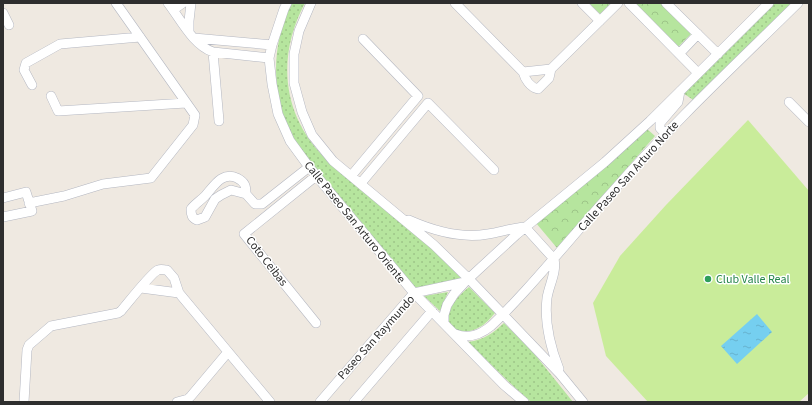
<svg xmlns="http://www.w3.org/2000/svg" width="812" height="405" font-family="'Source Sans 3',sans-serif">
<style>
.grass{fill:url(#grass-dots)}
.park{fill:url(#park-crowns)}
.pitch{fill:#c9ec9a}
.water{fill:url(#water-ripples)}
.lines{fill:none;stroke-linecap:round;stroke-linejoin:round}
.minor-casing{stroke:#b4b7c1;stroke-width:10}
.minor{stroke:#fff;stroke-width:9}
.leisure-dot{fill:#2e9e5b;stroke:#fff;stroke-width:1.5}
.labels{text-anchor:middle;stroke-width:3;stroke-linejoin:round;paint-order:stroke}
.street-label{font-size:12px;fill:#2e2e2e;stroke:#fff}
.leisure-label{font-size:12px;fill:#27864d;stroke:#fff;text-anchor:start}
</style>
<defs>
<pattern id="grass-dots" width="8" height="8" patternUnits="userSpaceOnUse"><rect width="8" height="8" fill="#b6e59e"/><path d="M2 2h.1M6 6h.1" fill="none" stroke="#9dc588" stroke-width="1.8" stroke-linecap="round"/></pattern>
<pattern id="park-crowns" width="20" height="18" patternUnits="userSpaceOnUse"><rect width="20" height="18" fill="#b6e59e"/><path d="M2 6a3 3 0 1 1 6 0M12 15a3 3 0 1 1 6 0" fill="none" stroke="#9dc588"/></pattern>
<pattern id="water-ripples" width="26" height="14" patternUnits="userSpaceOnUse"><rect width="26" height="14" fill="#75cff0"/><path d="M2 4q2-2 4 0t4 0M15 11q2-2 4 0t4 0" fill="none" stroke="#66b2ce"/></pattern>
</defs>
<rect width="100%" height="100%" fill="#efe9e1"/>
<path class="grass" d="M292 3H305C276 57 282 117 327 160 373 199 421 235 462 279L415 288C392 260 369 232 346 204 328 182 308 161 293 137 270 97 271 43 292 3Z
M774 3H795L696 102 683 93Z
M469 287 495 313C489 320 483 327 473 330 458 336 442 325 451 308 455 299 462 293 469 287Z
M448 292 440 311 424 296Z
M504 323 532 351 573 402H531L510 383 468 342C484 340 493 333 504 323Z"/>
<path class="park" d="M589 3H611L600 14Z
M635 3H660L691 34 678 47Z
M646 128 655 136 557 248 536 223Z"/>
<path class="pitch" d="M748 120 809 191V393L799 402H648L606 356 593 303 620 256 666 205Z"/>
<path class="water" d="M757 314 772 332 737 364 721 346Z"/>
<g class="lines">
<defs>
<path id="minor" d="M168 3C181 20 193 45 213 52L269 58
M287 3 284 9 272 45 269 58 272 84 278 114 290 141 309 167 414 293 504 385 524 402
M311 3 299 31 294 54V83L302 112 312 135 333 161 434 245 469 279 560 374 583 402
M455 3 523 72C525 79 530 87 538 89L549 78 551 69 618 3
M582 3 600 21
M629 3 698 73
M666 3 718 54
M173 10 183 3
M3 13 9 25
M189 31V21L191 3
M194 38 272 45
M213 52 219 121
M679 54 698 34
M523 72 551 69
M32 85 24 70 26 63 60 44 140 37
M51 96 58 111 186 103
M789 102 809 122
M665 133 660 128V123L678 102 680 91
M351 176 418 96 363 39
M361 183 428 103 494 170
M246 194C246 186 245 182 237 178 222 171 214 186 205 196 200 201 195 204 191 209 191 215 192 218 197 220L205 217 215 199 221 195 231 190 246 194 255 204H262L309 167
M3 198 26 192 32 211 3 217
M29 203 64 196 103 184 151 178 193 125 195 115 116 3
M409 220C434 231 461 239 488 234 501 232 512 228 525 227L554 259C557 272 549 285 547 298 544 323 550 346 559 369
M141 288 179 293
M316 323 244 234 316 176
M444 323V315L447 305 454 294 465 282 516 235 605 162 650 121 769 3
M455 334C469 339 480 335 491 326 503 315 514 303 525 291 555 258 583 224 613 191 671 125 735 65 798 3
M24 402 27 350 29 345 51 326 118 313 121 311C128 303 151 273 158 270 161 269 164 270 167 270L174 278 179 293 270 402
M177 402 188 399 191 396 228 352
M320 402 414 293 465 282
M354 402 432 311"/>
</defs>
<use href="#minor" class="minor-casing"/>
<use href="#minor" class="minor"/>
</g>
<circle class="leisure-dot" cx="708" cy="279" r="4"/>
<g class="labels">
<g class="street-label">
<text transform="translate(628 176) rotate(-48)" y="4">Calle Paseo San Arturo Norte</text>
<text transform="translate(355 222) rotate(51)" y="4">Calle Paseo San Arturo Oriente</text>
<text transform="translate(267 261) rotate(52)" y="4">Coto Ceibas</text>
<text transform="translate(376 337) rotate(-48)" y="4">Paseo San Raymundo</text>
</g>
<g class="leisure-label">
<text x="716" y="283">Club Valle Real</text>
</g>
</g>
<rect width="812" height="405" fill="none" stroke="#2e2e2e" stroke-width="8"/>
</svg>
